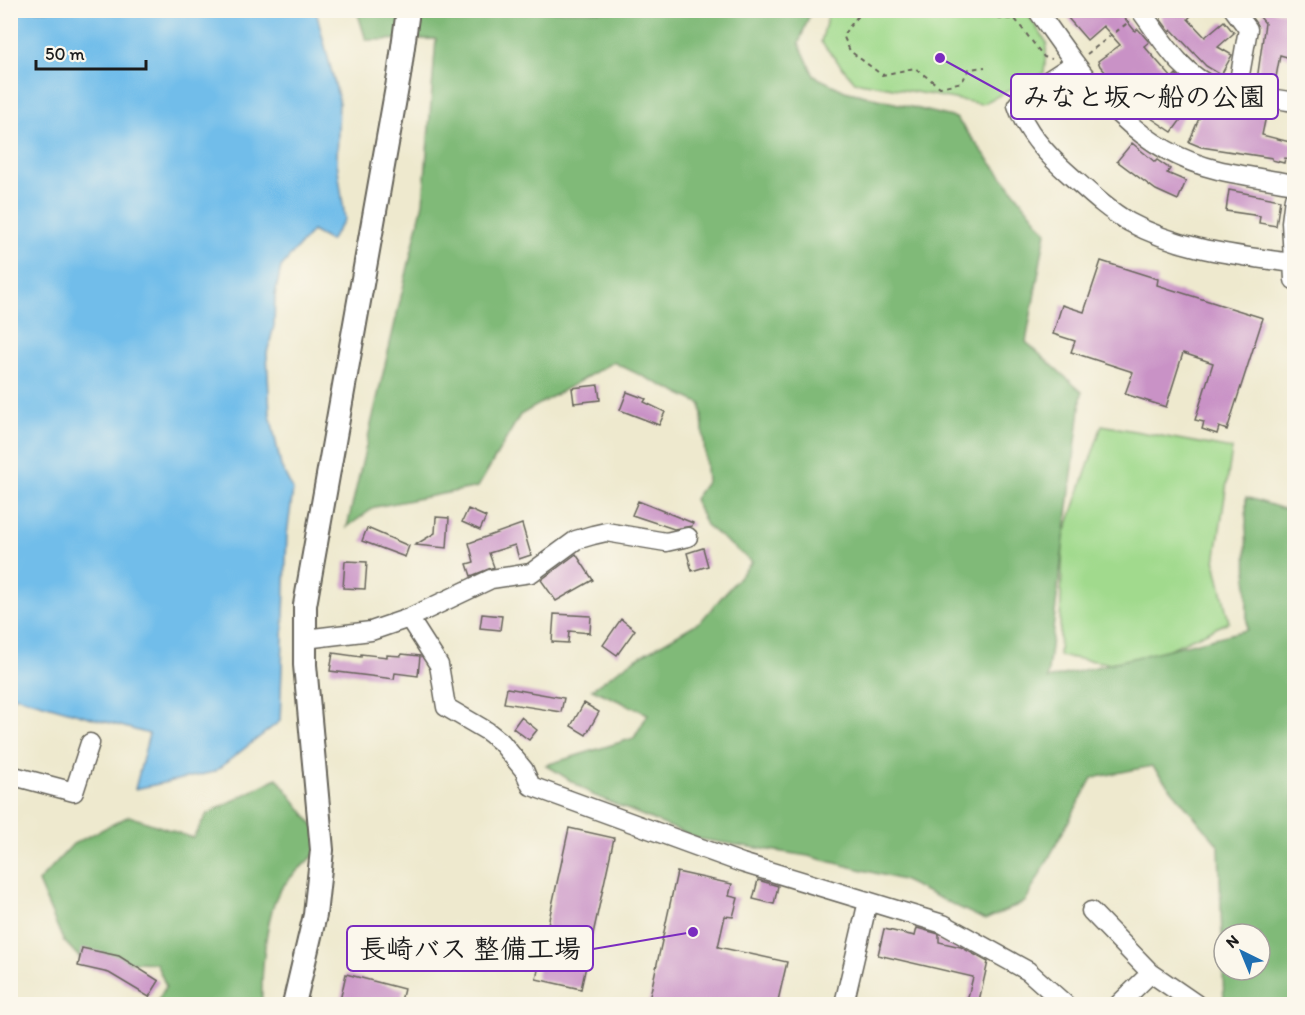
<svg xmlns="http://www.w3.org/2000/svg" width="1305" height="1015" font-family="Itim,'Klee One',sans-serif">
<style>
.green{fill:#a1da8d;stroke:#5e7b54;stroke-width:1.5}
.forest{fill:#80ba78;stroke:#4e6b4a;stroke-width:1.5;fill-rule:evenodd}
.water{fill:#71bdea;stroke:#466c83;stroke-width:1.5}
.building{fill:#c992c6}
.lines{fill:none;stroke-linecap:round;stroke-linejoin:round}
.minor-casing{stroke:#66645a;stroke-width:21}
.tertiary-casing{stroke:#66645a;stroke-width:26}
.path{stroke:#66645a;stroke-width:2;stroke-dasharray:4.5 4.5;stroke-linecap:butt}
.minor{stroke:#fff;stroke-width:18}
.tertiary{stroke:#fff;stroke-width:22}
.leader{fill:none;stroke:#7b2cbf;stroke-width:2}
.callout-dot{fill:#7b2cbf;stroke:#fbf7ec;stroke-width:2}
.callout{fill:#fbf7ec;stroke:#7b2cbf;stroke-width:2}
.callout-label{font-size:27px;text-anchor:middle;font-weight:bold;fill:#1c1c1c}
</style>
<rect width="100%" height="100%" fill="#fbf7ec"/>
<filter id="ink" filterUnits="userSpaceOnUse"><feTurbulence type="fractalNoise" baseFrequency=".0167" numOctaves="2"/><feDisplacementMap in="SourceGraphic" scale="12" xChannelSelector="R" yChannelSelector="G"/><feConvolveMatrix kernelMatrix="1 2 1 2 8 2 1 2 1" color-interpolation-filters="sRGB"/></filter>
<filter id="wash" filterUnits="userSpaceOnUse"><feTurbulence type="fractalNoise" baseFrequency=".008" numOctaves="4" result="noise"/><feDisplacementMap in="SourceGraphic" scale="24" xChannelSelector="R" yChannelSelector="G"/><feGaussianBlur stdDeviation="1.35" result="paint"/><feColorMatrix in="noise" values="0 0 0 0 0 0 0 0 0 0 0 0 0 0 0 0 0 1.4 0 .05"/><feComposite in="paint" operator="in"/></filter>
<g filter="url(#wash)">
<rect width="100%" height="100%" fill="#eee9ce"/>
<path class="green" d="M1025 10 1047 43 1044 73 982 104 854 81 821 42 829 11Z
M1102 425 1232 449 1215 562 1229 622 1154 656 1108 663 1059 656 1063 539Z"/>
<path class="forest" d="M357 11H811L799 43 814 76 845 91 956 118 1046 232 1026 342 1082 392 1047 679 1247 630 1246 497 1294 512V1004H1224L1219 846 1152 766 1092 778 1025 902 985 920 902 880 808 856 699 839 593 795 546 765 634 738 648 714 592 689 632 661 701 621 752 562 706 525 694 499 707 481 701 404 613 362 520 415 478 487 375 507 347 527 423 203 436 39 366 40ZM1224 934H1260V970H1224Z
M277 778 328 844C313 857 283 880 276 898 265 926 261 975 262 1004H156L166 986 156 963 81 959 63 940 38 882 73 844 129 816 193 838 207 814Z"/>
<path class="water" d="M11 10 316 11 339 100 337 162 345 219 330 241 312 231 281 267 275 295 274 326 267 353 270 414 281 466 293 490 287 535 280 721 214 772 135 789 149 734 15 696 11 700Z"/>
<g id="blocks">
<path class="building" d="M1061 10H1118L1135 31 1138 29 1149 42 1144 46 1172 78 1176 74 1187 86 1181 91 1196 99 1172 132 1151 118 1130 96 1128 98 1100 66 1098 61 1120 45 1103 26 1087 40Z
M1161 10H1196L1188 19 1205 37 1224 21 1234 33 1218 47 1232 55 1221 75 1206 66 1172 30 1170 32 1161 20Z
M1267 10 1294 14V59L1280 55 1275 83 1257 80 1265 23 1260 17Z
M1205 104 1219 112 1221 106 1266 116 1262 135 1294 143 1291 159 1285 158 1284 163 1272 160V158L1201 147 1189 142Z
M1132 143 1155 162 1157 160 1170 169 1167 173 1186 181 1178 200 1156 190 1117 161Z
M1229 190 1280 200 1276 226 1259 223 1260 216 1226 211Z
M1101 261 1158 279 1157 285 1263 318 1227 430 1219 427 1217 434 1202 429 1204 422 1195 420 1213 363 1183 353 1166 407 1125 394 1133 372 1071 352 1075 341 1053 334 1062 305 1084 312Z
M598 385 600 400 574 403 572 388Z
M627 392 646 399 644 402 665 412 659 425 620 410Z
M638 501 693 523 692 526 674 529 632 515Z
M468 509 486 517 480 530 462 522Z
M436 517 449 518 447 548 415 545 435 533Z
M522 524 531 555 519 559 515 545 489 553 494 567 471 576 467 564 474 562 469 543Z
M367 528 409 546 405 557 362 541Z
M703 548 708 566 692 571 687 553Z
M576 554 593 580 556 601 541 580Z
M345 561 367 562 365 589 343 588Z
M482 614 502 616 500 630 480 628Z
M554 614 591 616 590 633 569 631 568 643 552 642Z
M621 619 635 630 617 655 603 645Z
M333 653 361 657V654L387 657V655L401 656 402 654 420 656 418 676 395 673 394 679 330 671Z
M507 688 564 698 561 712 504 703Z
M584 703 599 712 586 735 571 726Z
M521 717 537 730 529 740 513 728Z
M569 828 614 838 581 989 536 979Z
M677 872 732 884 729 896 738 898 733 917 725 916 718 947 787 962 777 1005H648Z
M758 880 778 886 774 904 753 899Z
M917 928 939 934V942L961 947 988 962 978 1005H966L973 977 878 955 884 929 915 936Z
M82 948 119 956 159 981 149 997 109 973 78 966Z
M346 974 404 989 400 1005H339Z"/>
</g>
</g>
<g filter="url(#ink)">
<use href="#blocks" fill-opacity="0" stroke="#66645a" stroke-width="1.5"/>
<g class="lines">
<defs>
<path id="minor" d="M1037 10C1087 80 1129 149 1218 170 1243 176 1269 179 1294 184
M1140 10C1161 38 1182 76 1217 88 1242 96 1269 97 1294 102
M1234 10 1248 29 1237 92
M1075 63 1024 96 1017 105C1026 133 1050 158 1072 177 1090 193 1108 210 1129 222 1180 250 1236 255 1292 263
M1294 198 1291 222 1294 280
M409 618 439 665 446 707 487 731 501 742 524 770 531 786 742 863 943 924 1028 971 1065 1004
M305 639 371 631 409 618 491 579 531 573 576 540 593 535 606 532 666 542 688 537
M10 775 74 792 90 743
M1091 911 1151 973 1196 1004
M844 1004 868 901
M1119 1004 1151 973"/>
<path id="tertiary" d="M294 1004 315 915 322 850 305 665V605L399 76 408 10"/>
</defs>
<use href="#minor" class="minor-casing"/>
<use href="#tertiary" class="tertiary-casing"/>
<path class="path" d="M875 10 857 17 843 35 850 51 882 75 915 68 940 87 962 82 969 69 985 67
M982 10 997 19H1015L1044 57 1052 59
M1087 54 1130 21"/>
<use href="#minor" class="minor"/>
<use href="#tertiary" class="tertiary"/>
</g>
</g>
<path class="leader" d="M940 58L1011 97M693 932L593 949"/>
<g class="callout-dot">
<circle cx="940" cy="58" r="6"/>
<circle cx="693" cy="932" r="6"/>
</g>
<g class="callout">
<rect x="1011" y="74" width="267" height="45" rx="6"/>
<rect x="347" y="926" width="246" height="45" rx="6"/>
</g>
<g class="callout-label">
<text x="1144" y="106">みなと坂〜船の公園</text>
<text x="470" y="958">長崎バス 整備工場</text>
</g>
<rect width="1305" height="1015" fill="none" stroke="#fbf7ec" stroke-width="36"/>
<g transform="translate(1242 952) rotate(317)"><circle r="28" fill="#fbf7ec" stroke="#a29f99" stroke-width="1.5"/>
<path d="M0-4.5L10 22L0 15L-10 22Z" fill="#1f6fb2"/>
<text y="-9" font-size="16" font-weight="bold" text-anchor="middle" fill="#1c1c1c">N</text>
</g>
<path d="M36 60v9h110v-9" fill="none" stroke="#1c1c1c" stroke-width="3"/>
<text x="45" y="60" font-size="18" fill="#1c1c1c" stroke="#fbf7ec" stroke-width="4.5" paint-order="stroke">50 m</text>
</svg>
